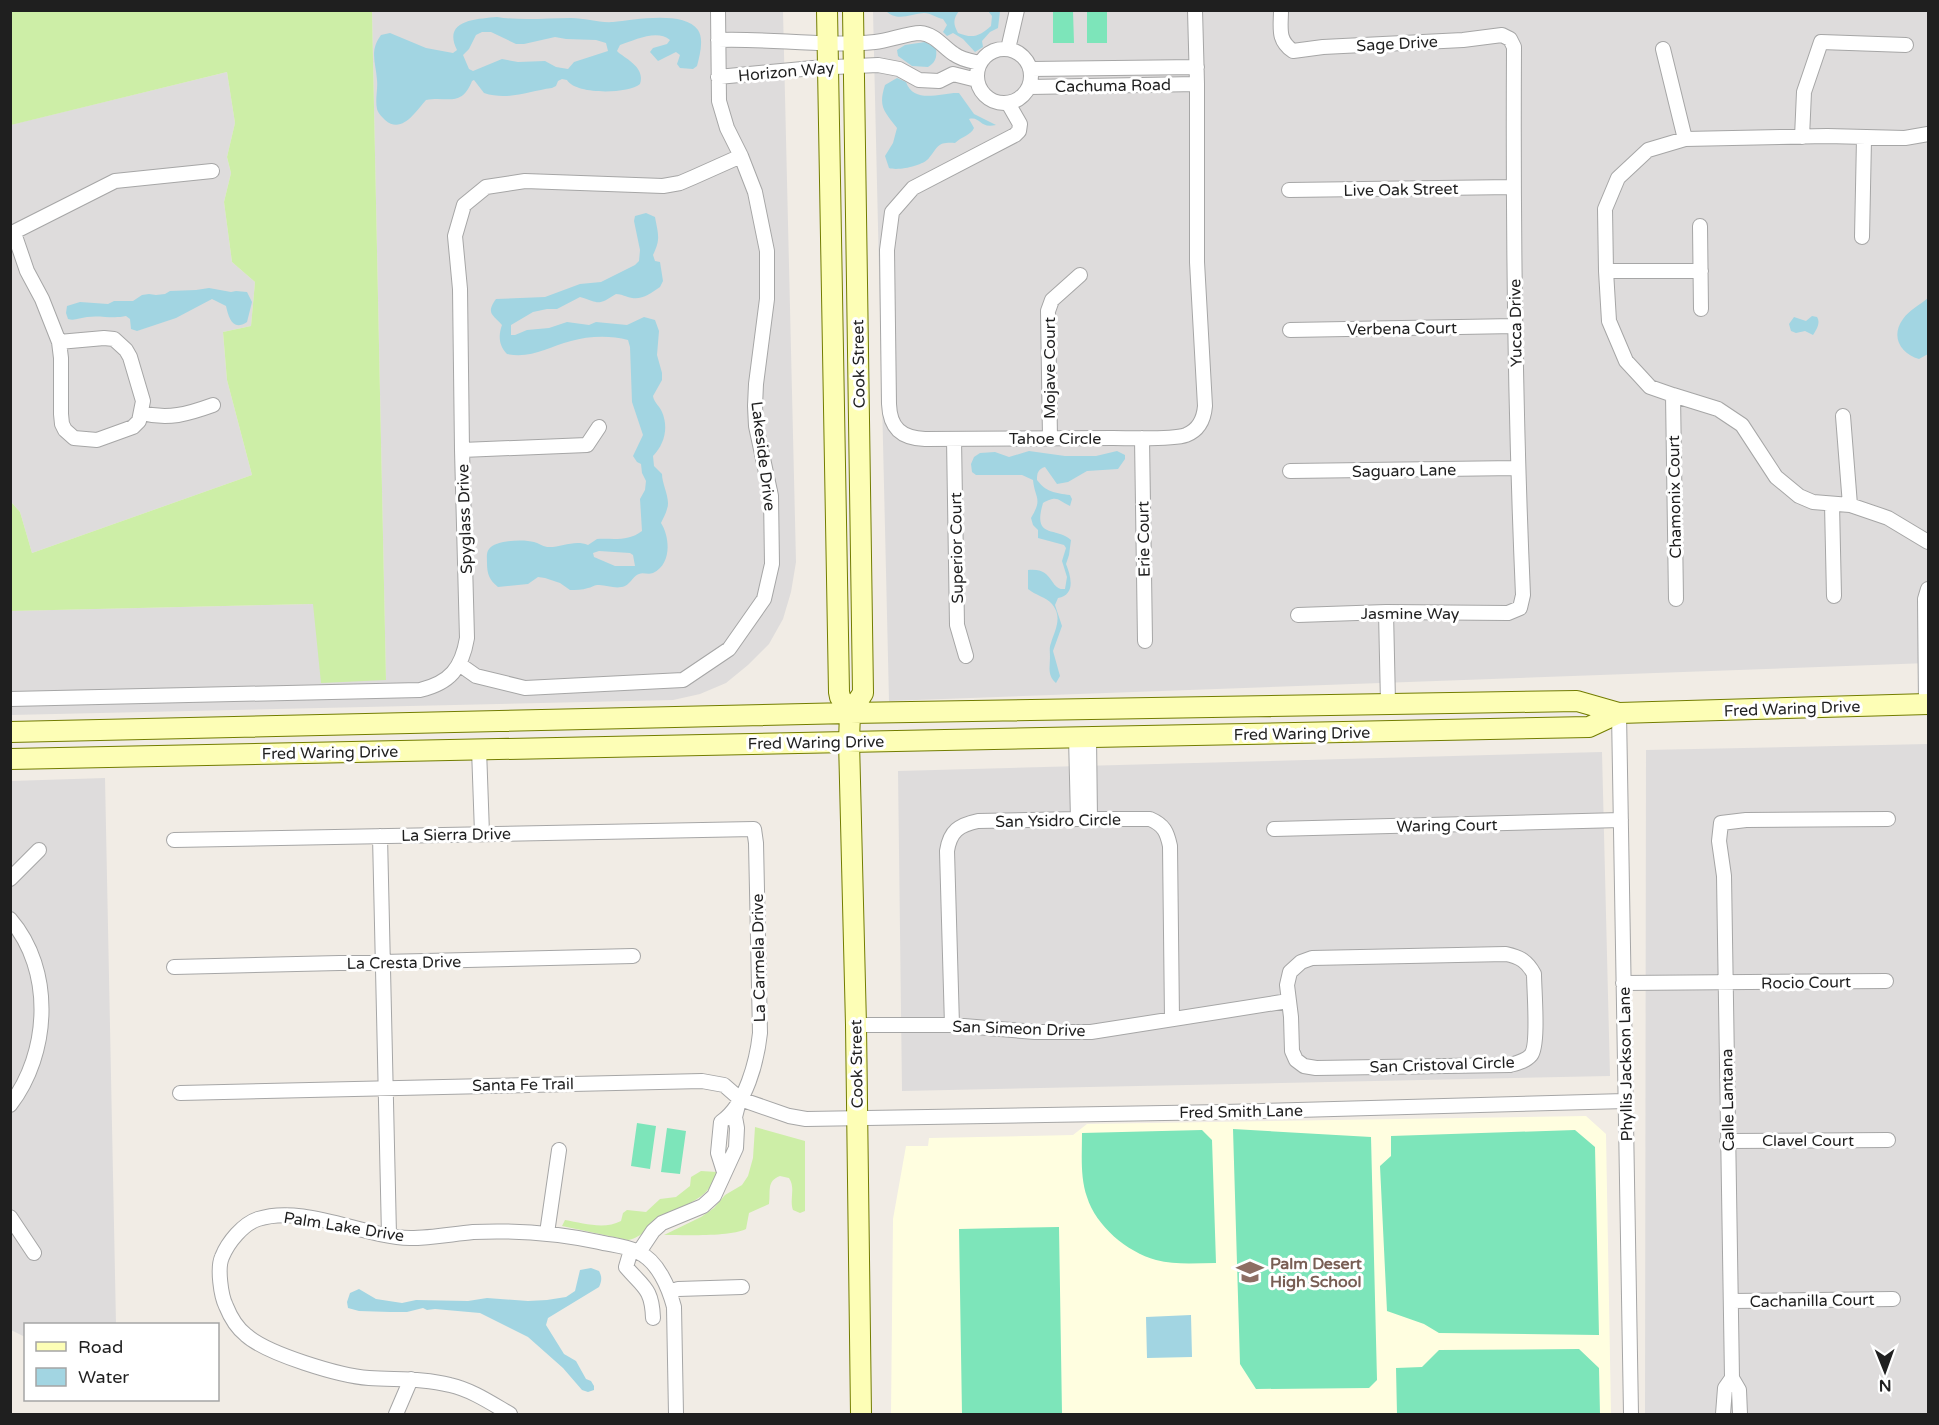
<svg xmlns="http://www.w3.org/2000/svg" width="1939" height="1425" font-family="'Varela Round',sans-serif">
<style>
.residential{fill:#dedcdc}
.education{fill:#fffee0}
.grass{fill:#cdeea7}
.pitch{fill:#7de5ba}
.water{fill:#a2d5e2;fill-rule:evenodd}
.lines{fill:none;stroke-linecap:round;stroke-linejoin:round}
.street-casing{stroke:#a6a6a6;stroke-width:16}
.secondary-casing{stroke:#737d00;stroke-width:22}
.street{stroke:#fff;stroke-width:14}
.secondary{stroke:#fdfeb6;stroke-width:20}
.labels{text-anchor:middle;stroke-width:6;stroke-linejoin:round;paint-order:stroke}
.street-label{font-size:16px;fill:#1f1f1f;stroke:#fff}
.education-label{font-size:16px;font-weight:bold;fill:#785e54;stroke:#fff;text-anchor:start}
</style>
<rect width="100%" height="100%" fill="#f1ece5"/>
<path class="residential" d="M372 11H783L796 562 791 592 783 619 769 644 748 665 726 683 700 694 673 700 11 715 10 611 313 604 386 680Z
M873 11H1928V663L889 701Z
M227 72 235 123 227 157 231 173 224 202 232 262 255 282 251 326 223 332 227 380 252 475 32 553 20 512 11 502 10 125Z
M1928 744V1414H1645L1646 750Z
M1602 752 1610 1076 902 1091 898 771Z
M105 778 116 1324H26L25 1337 11 1330V781Z"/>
<path class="education" d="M1586 1116 1606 1134 1611 1414H891L893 1219 906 1146H928L929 1138 1073 1135 1087 1124Z"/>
<path class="grass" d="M11 10 372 11 386 680 321 683 313 604 11 611V502L20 512 32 553 252 475 227 380 223 332 251 326 255 282 232 262 224 202 231 173 227 157 235 123 227 72 11 125Z
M755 1127 805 1141V1211L800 1213 793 1210C789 1199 796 1189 789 1178L780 1176C766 1181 771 1192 769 1204L749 1213 746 1229C730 1237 684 1235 664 1235L701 1217 714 1208 725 1195 742 1185 748 1176 753 1158Z
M701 1171 717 1172C715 1180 711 1187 705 1193 693 1204 677 1208 663 1216 651 1224 642 1238 628 1240L562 1226 565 1220C583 1223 604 1230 621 1221L623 1213 627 1210 646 1212 660 1199 676 1197 690 1186 691 1177Z"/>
<path class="pitch" d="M1053 11H1073L1074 43H1053Z
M1087 11H1107V43H1087Z
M637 1123 656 1126 650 1169 631 1166Z
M667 1128 686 1131 680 1174 661 1172Z
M1233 1129 1371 1137 1377 1380 1369 1388 1256 1389 1240 1364Z
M1202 1130 1212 1140 1216 1263C1196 1263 1175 1265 1156 1260 1127 1252 1096 1226 1087 1197 1080 1177 1082 1154 1082 1133Z
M1575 1130 1595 1147 1599 1335 1439 1333 1424 1324 1387 1311 1380 1166 1391 1156V1136Z
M1059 1227 1062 1414H962L959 1229Z
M1579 1349 1599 1368 1600 1414H1397L1396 1368 1422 1367 1439 1350Z"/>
<path class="water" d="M886 11H959C953 19 953 24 958 33 973 39 980 36 991 26L992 16 988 11H1000L998 28 990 32 982 41 983 47 975 52 963 39 953 33 947 36 943 32 947 25 943 19C937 18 931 13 924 13 911 14 897 22 886 11Z
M497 17C522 21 546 18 571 18 585 18 599 23 613 22 633 20 684 10 698 30 704 39 700 55 697 66L693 69 680 68 677 64 680 55 676 52 658 61 650 52 653 48 667 44 670 40C657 29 635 40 620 45L617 51 619 53C630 61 645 69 640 84 628 94 576 95 567 80L562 79 558 81 556 86 552 88C529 91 508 101 484 93L474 80 472 81C461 108 448 96 426 100 416 111 402 135 385 120 382 117 378 113 377 109 375 99 378 89 377 80 376 63 369 51 381 35L390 33 426 48 453 53 457 50C442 20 476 19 497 17ZM482 32H491L516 44H524L555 37 566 39 596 40 606 43 608 51 574 62 568 69 556 67 545 61 518 62 502 59 473 71 469 69 463 55 469 49 476 35Z
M925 42 936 48C937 57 936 62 928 67L912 66 898 56 897 50 905 45Z
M897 78 906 82C914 105 942 92 959 93L974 114 996 125C979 129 981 116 969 119L974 128C971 135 961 137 955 143 937 142 939 146 929 158 923 166 898 171 889 168L885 156 893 143 897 128C884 111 878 107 885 85Z
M646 213 655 217C658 234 661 239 653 255L655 261 660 262 663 281 660 287C651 293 642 300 632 298 626 297 622 294 616 294 597 306 600 303 580 297L557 309H547L533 312 511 325V335H515L527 330 549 328 567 322 589 325 596 322 627 325 644 317 655 320 659 331 657 355 662 373V380L653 396C654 403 660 406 662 412 669 428 664 445 653 456L654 466 662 474C662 485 671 499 667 509 666 514 663 518 661 523 670 537 672 564 653 573 648 575 643 572 639 574 634 575 631 583 625 586 615 590 606 584 597 585 594 585 591 588 588 588 582 590 576 590 570 590L560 583 545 578 538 577 528 584 498 587C489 580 487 573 487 563 487 558 486 553 489 549 495 540 524 539 534 542 538 543 542 546 547 547 561 548 574 539 588 545L597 539C613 538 628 542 642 531L640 499 645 490 646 481 642 473 641 464 637 462 633 456 643 435 632 402 630 347 628 340C610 335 588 336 571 341 548 347 531 359 507 354 499 346 498 336 502 325 494 315 485 314 496 299L545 297 580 284 601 282 635 265 639 261 640 250 634 221 635 216ZM599 551 630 553 633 555 635 566H615L594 557 593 553Z
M209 288 231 292 236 291 247 292 252 302 247 322C233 331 229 319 226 306L212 299 176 318 137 331 131 329 130 319 126 316C113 319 100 315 87 317 80 318 74 321 68 319L66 313 67 306 80 302 108 304 114 301H133L142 295 149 294 156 295 165 294 170 291 196 290Z
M1928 298V354L1919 359C1901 354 1890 337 1903 319 1909 310 1920 305 1928 298Z
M1812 316 1817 317C1821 323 1816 330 1813 335L1805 331 1796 333 1791 331 1789 324 1794 317 1806 321Z
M1029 451 1065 456H1096L1117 451 1125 455V459L1118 469 1087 471 1068 482 1057 484 1045 467C1038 469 1037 473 1037 480 1046 492 1055 493 1070 495L1072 499 1070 506C1057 500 1058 495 1043 503 1032 540 1056 526 1071 540L1069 555 1066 564C1071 576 1076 595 1058 598L1055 605 1062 626 1053 651 1060 676 1056 683C1047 675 1050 667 1050 657 1050 652 1049 648 1051 643 1055 630 1063 617 1052 604 1046 597 1035 595 1028 589V570C1055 567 1049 591 1065 589L1067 577 1062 561 1066 548 1064 545 1038 538V530L1033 525 1031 518C1043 498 1035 499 1033 480L1022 475H976L972 472 971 464 974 457 980 453 995 452 1009 457Z
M591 1268 599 1271C602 1277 602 1280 599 1287L548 1318 546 1325 564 1354 576 1361 586 1379 591 1381 594 1386V1390L588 1392 582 1390 563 1368 528 1337 480 1313 435 1309 427 1310 423 1308 407 1312H390L359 1311 348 1308 347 1302 350 1293 359 1289 376 1299 402 1303 416 1300 468 1301 487 1298 528 1301 547 1300 566 1297 575 1291 580 1270Z
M1191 1315 1192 1357 1147 1358 1146 1317Z"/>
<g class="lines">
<defs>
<path id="street" d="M1281 10C1281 28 1277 40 1293 51L1323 47 1463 40 1502 35 1510 39 1514 47C1513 230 1515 413 1523 595L1520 608 1508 613 1386 612 1298 615
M718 40C770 38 822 47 875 42 888 41 908 33 920 33 935 34 943 47 954 54 962 60 971 61 980 63
M977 76a27 27 0 1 1 54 0a27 27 0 1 1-54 0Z
M1008 49 1017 10
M1663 49 1685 139
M1031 69 1197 67
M718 77 813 68 878 65 899 69 919 80 939 81 953 74 977 80
M1030 87 1197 84
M1008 103 1020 124 1019 131 1015 135 913 188 892 212 887 250 889 404C890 428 901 438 925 439 988 439 1051 438 1113 438 1130 438 1172 440 1186 435 1199 430 1204 418 1205 406L1197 262V84L1195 10
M1928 134 1905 138 1827 136 1685 139 1648 150 1618 178 1605 209 1606 271 1609 321 1626 361 1639 375 1650 387 1673 395 1718 409 1742 425 1776 477 1799 496 1813 502 1850 505 1888 518 1928 542
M1802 137 1804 92 1821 42 1906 45
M1289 190 1513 187
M1700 226 1701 309
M14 233 27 271 42 299 59 342 61 358V414L62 424 65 430 74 438 97 440 133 427 139 421 143 401 130 357 126 350 114 339 104 338 59 342
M10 234 115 181 212 171
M1862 237 1864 139
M1606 271H1701
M1290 330 1515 326
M1673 395 1676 599
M142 413C168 420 188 414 213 405
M1843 416 1850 505
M1050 438 1048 311 1052 300 1080 275
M1142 438 1145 641
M954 439 957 625 966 656
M462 450 587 445 599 427
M1290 471 1517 468
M1832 504 1834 596
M1386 612 1388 703
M459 664 476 676 525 688 683 680 729 649 764 599 772 564 771 496 756 426 755 406 756 384 767 299V251L755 192 741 156 727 128 719 101 718 10
M10 699 420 690C450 683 462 668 467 638L462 450 460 289 455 236 464 205 486 187 525 181 663 186 680 183 694 177 741 156
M1926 704 1925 599 1928 589
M1619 713 1631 1414
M1089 736 1090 819
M1076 737 1078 819
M479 749 482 833
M1274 829 1621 820
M380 836 389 1235
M174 840 754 829 756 843 760 1033C757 1061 746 1105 721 1122L718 1153 724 1172
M10 879 39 850
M10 919C54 970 50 1053 10 1105
M1506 954C1520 957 1527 961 1534 974 1534 989 1539 1045 1531 1055 1526 1061 1517 1063 1510 1065L1316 1068 1304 1066 1296 1060 1292 1051 1291 1017 1287 985 1290 972 1301 962 1312 958Z
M174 967 633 956
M1623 983 1886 981
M856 1025H952L1035 1032H1091L1288 1001
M952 1025 947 851C950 831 959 825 978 821L1078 819H1150C1164 825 1167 832 1170 846L1172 1019
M180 1093 702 1081 724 1085 740 1099 789 1116 806 1119 1224 1112 1625 1101
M1727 1141 1888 1140
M10 1217 34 1253
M547 1233 559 1150
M631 1250 626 1267C643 1287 652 1288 653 1318
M639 1252 653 1231 662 1223 703 1206 714 1196 736 1148 737 1128 735 1117 738 1105
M670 1292 678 1289 742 1287
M1731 1301 1893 1299
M396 1414 411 1379
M510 1414C491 1403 472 1390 450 1385 423 1378 396 1380 369 1378 340 1376 267 1354 246 1335 237 1328 230 1316 226 1306 221 1296 217 1268 222 1257 228 1242 243 1224 258 1219 303 1204 364 1237 410 1238 431 1238 452 1234 473 1232 516 1230 556 1233 599 1242 611 1245 627 1246 638 1252 658 1261 669 1288 674 1307L676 1414
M1723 1414 1725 1388 1732 1378
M1740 1414 1739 1390 1732 1378 1724 876 1719 841 1721 823 1746 820 1888 819"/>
<path id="secondary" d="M827 10 839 692 840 697 850 713
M853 10 863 693 850 713 849 741 856 1025 861 1414
M10 732 850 713 1577 701 1619 713 1928 704
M10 759 1589 727 1619 713"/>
</defs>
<use href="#street" class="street-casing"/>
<use href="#secondary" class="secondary-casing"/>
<use href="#street" class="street"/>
<use href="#secondary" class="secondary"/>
</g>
<defs>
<symbol id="school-bare" viewBox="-9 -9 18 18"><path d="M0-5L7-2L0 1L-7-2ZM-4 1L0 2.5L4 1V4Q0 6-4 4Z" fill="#8d6e63" stroke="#fff" stroke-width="2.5" paint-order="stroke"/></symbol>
</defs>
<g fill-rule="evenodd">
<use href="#school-bare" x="1231" y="1253" width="38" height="38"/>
</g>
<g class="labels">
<g class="street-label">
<text transform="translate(1397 43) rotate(-3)" y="6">Sage Drive</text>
<text transform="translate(786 71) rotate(-5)" y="6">Horizon Way</text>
<text transform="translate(1113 85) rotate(-1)" y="6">Cachuma Road</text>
<text transform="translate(1401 189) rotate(-1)" y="6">Live Oak Street</text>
<text transform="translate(1515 323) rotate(-91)" y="6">Yucca Drive</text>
<text transform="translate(1402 328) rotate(-1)" y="6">Verbena Court</text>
<text transform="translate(858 364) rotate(-91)" y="6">Cook Street</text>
<text transform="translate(1049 368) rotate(-90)" y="6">Mojave Court</text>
<text x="1055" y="444">Tahoe Circle</text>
<text transform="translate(764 456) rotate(83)" y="6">Lakeside Drive</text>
<text transform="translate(1404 470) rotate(-1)" y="6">Saguaro Lane</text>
<text transform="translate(1674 497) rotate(-91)" y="6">Chamonix Court</text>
<text transform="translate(464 519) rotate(-92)" y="6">Spyglass Drive</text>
<text transform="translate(1143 539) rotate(-91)" y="6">Erie Court</text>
<text transform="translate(956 548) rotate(-91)" y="6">Superior Court</text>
<text x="1410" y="619">Jasmine Way</text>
<text transform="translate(1792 708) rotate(-2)" y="6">Fred Waring Drive</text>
<text transform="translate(1302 733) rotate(-1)" y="6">Fred Waring Drive</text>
<text transform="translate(816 742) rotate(-1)" y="6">Fred Waring Drive</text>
<text transform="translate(330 752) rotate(-1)" y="6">Fred Waring Drive</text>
<text transform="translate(1058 820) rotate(-1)" y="6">San Ysidro Circle</text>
<text transform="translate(1447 825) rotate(-1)" y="6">Waring Court</text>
<text transform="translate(456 834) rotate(-1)" y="6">La Sierra Drive</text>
<text transform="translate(758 958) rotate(-91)" y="6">La Carmela Drive</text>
<text transform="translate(404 962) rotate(-1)" y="6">La Cresta Drive</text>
<text transform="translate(1806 982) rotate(-1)" y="6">Rocio Court</text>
<text transform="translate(1019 1028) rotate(2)" y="6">San Simeon Drive</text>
<text transform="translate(856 1064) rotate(-91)" y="6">Cook Street</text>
<text transform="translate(1442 1064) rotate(-2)" y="6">San Cristoval Circle</text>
<text transform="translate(1625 1064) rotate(-91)" y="6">Phyllis Jackson Lane</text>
<text transform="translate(523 1084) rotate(-1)" y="6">Santa Fe Trail</text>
<text transform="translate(1727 1100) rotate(-91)" y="6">Calle Lantana</text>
<text transform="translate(1241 1111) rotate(-1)" y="6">Fred Smith Lane</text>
<text x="1808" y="1146">Clavel Court</text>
<text transform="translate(344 1226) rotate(9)" y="6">Palm Lake Drive</text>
<text transform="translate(1812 1300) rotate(-1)" y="6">Cachanilla Court</text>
</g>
<g class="education-label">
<text x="1270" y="1269">Palm Desert<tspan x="1270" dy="18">High School</tspan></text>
</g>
</g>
<rect width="1939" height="1425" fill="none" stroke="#1f1f1f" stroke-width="24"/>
<rect x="24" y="1323" width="195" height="78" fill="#ffffff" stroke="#a5a5a5" stroke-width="1.5"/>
<rect x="36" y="1342" width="30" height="9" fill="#fdfeb6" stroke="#a5a5a5" stroke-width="1.5"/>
<text x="78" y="1353" font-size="18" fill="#1f1f1f">Road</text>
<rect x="36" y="1368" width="30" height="18" fill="#a2d5e2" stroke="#a5a5a5" stroke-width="1.5"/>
<text x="78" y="1383" font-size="18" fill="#1f1f1f">Water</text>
<g transform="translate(1885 1371) rotate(179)" stroke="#ffffff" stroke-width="4.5" paint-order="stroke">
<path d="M0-4.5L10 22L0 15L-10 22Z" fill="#1f1f1f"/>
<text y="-9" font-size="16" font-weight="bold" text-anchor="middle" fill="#1f1f1f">N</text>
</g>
</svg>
